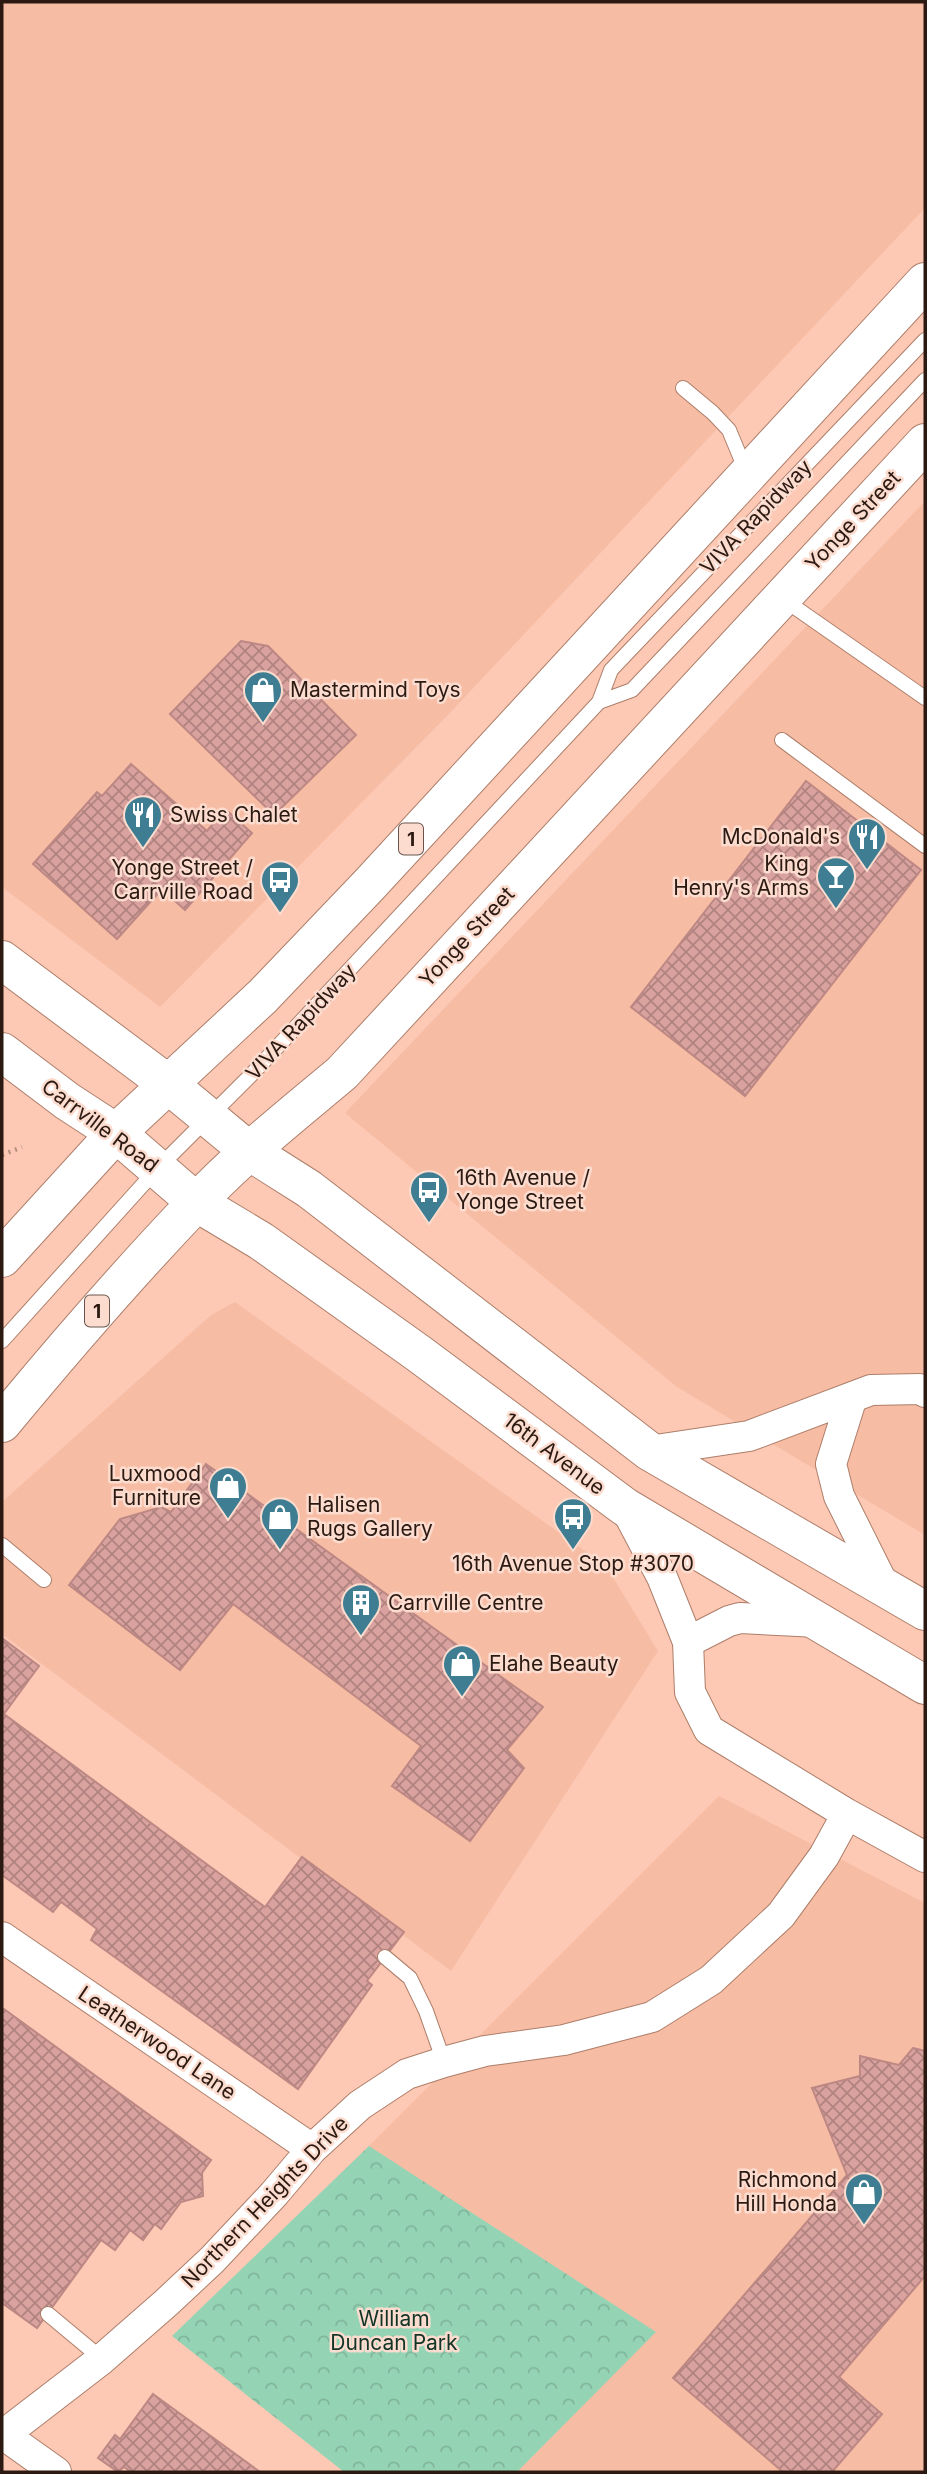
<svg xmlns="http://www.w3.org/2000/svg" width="927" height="2474" font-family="Inter,sans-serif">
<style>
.built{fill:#f7bca4}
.park{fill:url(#park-crowns)}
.building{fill:url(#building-cross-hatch);stroke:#bd8884;stroke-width:2}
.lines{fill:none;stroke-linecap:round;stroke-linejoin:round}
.lane-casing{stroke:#ad7e6a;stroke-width:16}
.street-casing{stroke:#ad7e6a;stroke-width:32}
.secondary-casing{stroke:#ad7e6a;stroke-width:40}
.primary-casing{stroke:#ad7e6a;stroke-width:40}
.path{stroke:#b9907f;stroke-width:4.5;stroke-dasharray:2 5;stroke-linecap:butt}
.lane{stroke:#fff;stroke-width:14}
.street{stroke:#fff;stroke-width:30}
.secondary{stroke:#fff;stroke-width:38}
.primary{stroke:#fff;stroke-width:38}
.labels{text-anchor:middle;stroke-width:5;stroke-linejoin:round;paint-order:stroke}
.shield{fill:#fcdccf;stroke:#6a544b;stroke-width:2}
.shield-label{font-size:19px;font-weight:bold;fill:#2c1a12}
.street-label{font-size:21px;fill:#2c1a12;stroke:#fcdccf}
.poi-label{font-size:21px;fill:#2c1a12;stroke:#fcdccf;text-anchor:start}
.park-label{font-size:21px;fill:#113426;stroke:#fcdccf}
</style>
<defs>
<pattern id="park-crowns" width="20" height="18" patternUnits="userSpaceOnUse" patternTransform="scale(1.75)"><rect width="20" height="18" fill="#94d4b5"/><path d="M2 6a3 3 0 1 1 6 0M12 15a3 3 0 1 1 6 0" fill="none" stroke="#80b59b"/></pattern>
<pattern id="building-cross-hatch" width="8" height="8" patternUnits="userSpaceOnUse" patternTransform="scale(1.75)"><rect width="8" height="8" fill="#d9a29f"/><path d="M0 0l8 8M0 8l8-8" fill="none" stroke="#b08380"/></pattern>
</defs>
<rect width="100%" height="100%" fill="#fdc9b4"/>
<path class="built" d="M2 2H925V208L447 716 160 1007 2 887Z
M925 501V1535L677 1387 345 1113Z
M235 1302 606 1566 658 1651 451 1971 2 1634V1502L211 1315Z
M719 1796 925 1903V2472H514L369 2146Z"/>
<path class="park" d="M369 2146 656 2332 517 2472H344L172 2336Z"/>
<path class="building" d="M241 641 268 646 356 735 274 815 170 714Z
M131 764 207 831 225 809 252 833 185 910 162 889 117 939 33 864 97 792 102 796Z
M806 781 921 870 745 1096 631 1007Z
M206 1464 543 1707 507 1750 524 1768 470 1841 392 1786 421 1746 233 1604 180 1670 69 1585 120 1519 161 1507 171 1512Z
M2 1638 39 1666 4 1714 197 1857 265 1907 302 1857 404 1932 367 1981 372 1985 298 2089 91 1940 97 1929 61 1902 53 1912 2 1875Z
M4 2009 211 2160 202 2173 203 2196 181 2202 161 2229 155 2224 143 2240 130 2230 115 2250 101 2240 37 2328 2 2303V2012Z
M913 2048 925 2051V2276L839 2377 882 2414 832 2472H783L673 2378 847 2175 812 2088 860 2076V2056L899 2065Z
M153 2394 260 2472H131L124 2467 118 2472 98 2458 115 2435 120 2439Z"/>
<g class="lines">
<defs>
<path id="lane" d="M683 388 713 413 729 430 746 471
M783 599 925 698
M599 702 632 690 925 380
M782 740 925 846
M2 1341 157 1169 252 1074 599 702 611 670 925 340
M2 1545 44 1580
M385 1957 410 1978 426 2011 444 2062
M48 2314 102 2359"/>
<path id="street" d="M852 1397 831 1464 839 1496 885 1588
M649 1451 749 1436 871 1390 920 1389 925 1392
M625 1507 662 1577 688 1642 690 1692 709 1730 847 1814 925 1857
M688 1642 729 1621 740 1618 818 1622
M2 1937 312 2149
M4 2435 56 2472
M2 2436 102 2359 166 2303 212 2260 274 2194 312 2149 360 2105 407 2074 444 2062 485 2051 564 2040 652 2017 711 1980 781 1915 824 1856 847 1814"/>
<path id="secondary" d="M2 960 168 1084 249 1151 309 1189 649 1451 925 1611
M2 1052 67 1101 116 1133 196 1202 261 1241 418 1353 625 1507 925 1685"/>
<path id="primary" d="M2 1258 116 1133 263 996 369 885 925 282
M2 1423C64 1348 128 1274 195 1204 240 1156 292 1115 342 1073L925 443"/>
</defs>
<use href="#lane" class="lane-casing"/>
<use href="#street" class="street-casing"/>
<use href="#secondary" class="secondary-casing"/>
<use href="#primary" class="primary-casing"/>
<path class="path" d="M2 1155 22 1147"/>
<use href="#lane" class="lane"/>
<use href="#street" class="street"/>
<use href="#secondary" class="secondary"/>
<use href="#primary" class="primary"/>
</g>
<defs>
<symbol id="shop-pin" viewBox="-11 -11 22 30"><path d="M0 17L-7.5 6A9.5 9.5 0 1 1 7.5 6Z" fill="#3e7d92" stroke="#fcdccf"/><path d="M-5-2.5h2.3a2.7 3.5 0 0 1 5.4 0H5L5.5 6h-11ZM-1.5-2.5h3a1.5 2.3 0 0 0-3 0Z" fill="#fff"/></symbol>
<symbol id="restaurant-pin" viewBox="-11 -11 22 30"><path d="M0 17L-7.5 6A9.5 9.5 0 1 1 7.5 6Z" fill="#3e7d92" stroke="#fcdccf"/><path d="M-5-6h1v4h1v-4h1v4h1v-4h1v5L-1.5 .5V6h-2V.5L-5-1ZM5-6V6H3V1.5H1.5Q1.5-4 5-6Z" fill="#fff"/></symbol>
<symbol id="bar-pin" viewBox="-11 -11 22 30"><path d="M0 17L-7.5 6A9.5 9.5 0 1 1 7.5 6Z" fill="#3e7d92" stroke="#fcdccf"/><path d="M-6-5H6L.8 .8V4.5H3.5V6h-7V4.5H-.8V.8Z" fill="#fff"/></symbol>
<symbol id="bus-pin" viewBox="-11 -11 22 30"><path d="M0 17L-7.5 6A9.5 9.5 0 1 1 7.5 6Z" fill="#3e7d92" stroke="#fcdccf"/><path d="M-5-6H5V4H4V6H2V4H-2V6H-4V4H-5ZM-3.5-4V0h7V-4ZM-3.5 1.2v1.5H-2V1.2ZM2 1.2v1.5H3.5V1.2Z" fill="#fff"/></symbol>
<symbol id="building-pin" viewBox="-11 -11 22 30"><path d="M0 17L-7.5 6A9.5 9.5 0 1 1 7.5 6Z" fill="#3e7d92" stroke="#fcdccf"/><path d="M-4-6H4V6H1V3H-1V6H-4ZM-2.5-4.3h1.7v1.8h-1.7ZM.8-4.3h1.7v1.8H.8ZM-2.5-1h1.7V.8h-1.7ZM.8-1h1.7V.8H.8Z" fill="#fff"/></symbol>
</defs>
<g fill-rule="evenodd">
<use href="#shop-pin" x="241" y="668" width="44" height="60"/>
<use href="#restaurant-pin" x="121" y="793" width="44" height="60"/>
<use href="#restaurant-pin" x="845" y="815" width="44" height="60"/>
<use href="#bar-pin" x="814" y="854" width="44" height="60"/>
<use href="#bus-pin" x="258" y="858" width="44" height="60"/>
<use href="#bus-pin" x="407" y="1168" width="44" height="60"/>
<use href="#shop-pin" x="206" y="1464" width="44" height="60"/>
<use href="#shop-pin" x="258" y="1495" width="44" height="60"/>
<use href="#bus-pin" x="551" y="1495" width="44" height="60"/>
<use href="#building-pin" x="339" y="1581" width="44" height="60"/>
<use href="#shop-pin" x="440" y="1642" width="44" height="60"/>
<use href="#shop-pin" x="842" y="2170" width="44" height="60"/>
</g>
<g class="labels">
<g class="shield">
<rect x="399" y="823.5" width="24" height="31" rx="5"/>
<rect x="85" y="1295.5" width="24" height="31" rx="5"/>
</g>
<g class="shield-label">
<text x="411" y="846">1</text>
<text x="97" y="1318">1</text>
</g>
<g class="street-label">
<text transform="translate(756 517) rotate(-46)" y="7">VIVA Rapidway</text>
<text transform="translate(853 521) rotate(-47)" y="7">Yonge Street</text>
<text transform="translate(467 937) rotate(-47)" y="7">Yonge Street</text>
<text transform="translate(301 1022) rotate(-47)" y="7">VIVA Rapidway</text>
<text transform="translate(100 1126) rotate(37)" y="7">Carrville Road</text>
<text transform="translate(554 1454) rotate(37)" y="7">16th Avenue</text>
<text transform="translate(157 2043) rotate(34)" y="7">Leatherwood Lane</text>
<text transform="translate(265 2202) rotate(-46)" y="7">Northern Heights Drive</text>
</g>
<g class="poi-label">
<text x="290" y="697">Mastermind Toys</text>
<text x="170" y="822">Swiss Chalet</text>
<text x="840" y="844" text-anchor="end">McDonald's</text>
<text x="809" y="871" text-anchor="end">King<tspan x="809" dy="24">Henry's Arms</tspan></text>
<text x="253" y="875" text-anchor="end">Yonge Street /<tspan x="253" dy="24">Carrville Road</tspan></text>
<text x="456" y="1185">16th Avenue /<tspan x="456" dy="24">Yonge Street</tspan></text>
<text x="201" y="1481" text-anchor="end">Luxmood<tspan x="201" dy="24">Furniture</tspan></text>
<text x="307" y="1512">Halisen<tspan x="307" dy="24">Rugs Gallery</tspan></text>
<text x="573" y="1571" text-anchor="middle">16th Avenue Stop #3070</text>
<text x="388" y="1610">Carrville Centre</text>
<text x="489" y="1671">Elahe Beauty</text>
<text x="837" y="2187" text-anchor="end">Richmond<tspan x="837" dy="24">Hill Honda</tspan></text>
</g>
<g class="park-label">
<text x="394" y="2326">William<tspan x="394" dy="24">Duncan Park</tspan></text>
</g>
</g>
<rect width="927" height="2474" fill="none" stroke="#2c1a12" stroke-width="7"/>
</svg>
